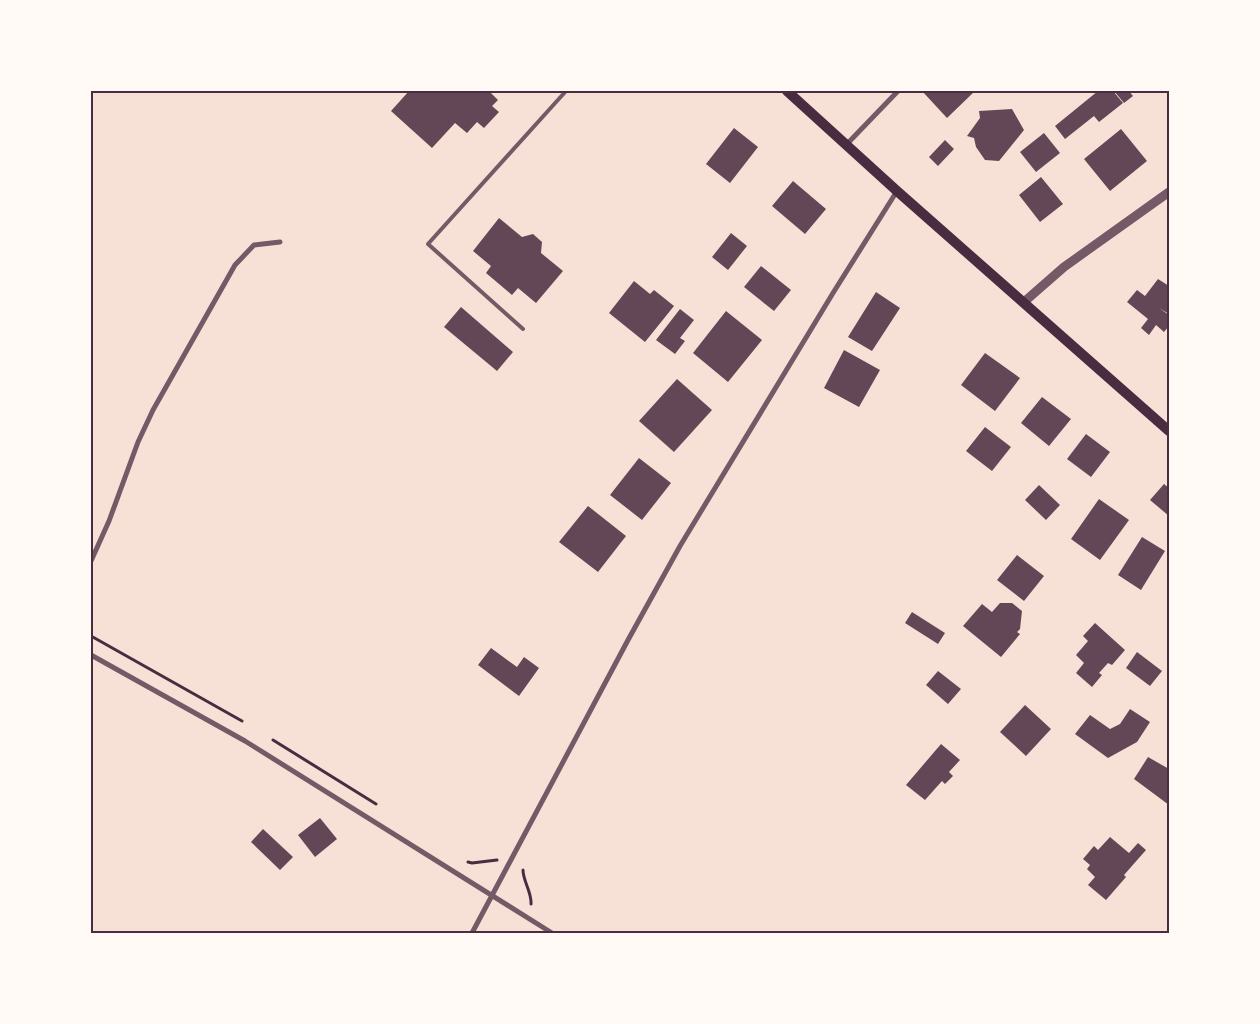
<svg xmlns="http://www.w3.org/2000/svg" width="1260" height="1024" font-family="'Noto Sans',sans-serif">
<style>
.building{fill:#644757}
.lines{fill:none;stroke-linecap:round;stroke-linejoin:round}
.path{stroke:#4a2c40;stroke-width:3}
.service{stroke:#755966;stroke-width:4}
.minor{stroke:#755966;stroke-width:5}
.tertiary{stroke:#755966;stroke-width:9}
.secondary{stroke:#4a2c40;stroke-width:10}
.neatline{fill:none;stroke:#4a2c40;stroke-width:2}
</style>
<rect width="100%" height="100%" fill="#f7e1d7"/>
<path class="building" d="M409 91H489L498 100 492 106 499 112 484 128 477 122 467 133 455 123 432 148 391 111Z
M922 91H975L947 118Z
M1098 91H1113L1123 103 1099 122 1094 116 1065 139 1055 126Z
M1114 91H1129L1133 96 1124 103Z
M1012 109 1024 130 999 161 985 160 976 147 974 138 967 136 980 118 979 111Z
M734 128 758 147 730 183 706 164Z
M1121 129 1147 161 1110 191 1084 159Z
M1044 133 1060 153 1036 172 1020 152Z
M945 140 954 149 938 166 929 157Z
M1041 177 1063 204 1040 222 1019 195Z
M793 181 826 209 805 234 772 206Z
M499 218 522 237 533 234 542 242 541 253 563 271 536 303 518 288 512 295 486 273 491 266 473 251Z
M731 233 747 246 728 270 712 257Z
M761 266 791 290 774 311 744 287Z
M1158 279 1169 286V314L1159 308 1169 315V326L1164 332 1156 325 1149 335 1141 328 1148 319 1127 302 1137 290 1145 296Z
M634 281 650 294 654 290 674 306 645 342 609 313Z
M876 292 900 308 872 351 848 337Z
M461 307 513 352 497 371 444 327Z
M680 309 694 320 680 338 685 341 675 354 656 340Z
M726 311 762 340 728 382 693 353Z
M844 350 880 370 859 407 824 388Z
M985 353 1020 378 995 411 961 385Z
M677 379 712 410 674 452 639 421Z
M1042 397 1071 419 1049 446 1021 423Z
M985 427 1011 447 992 471 966 451Z
M1086 434 1110 452 1091 477 1067 459Z
M639 458 671 483 642 520 610 495Z
M1164 484 1169 488V516L1150 500Z
M1039 485 1060 505 1046 520 1025 500Z
M1099 499 1129 520 1100 560 1071 539Z
M588 506 626 536 598 572 559 542Z
M1142 537 1165 551 1141 590 1118 575Z
M1017 555 1044 576 1024 601 997 580Z
M1000 603H1012L1022 611 1020 629 1017 632 1020 634 1001 657 963 626 982 604 992 612Z
M912 612 945 633 938 644 905 623Z
M1095 623 1125 650 1112 665 1108 663 1099 673 1102 675 1092 687 1076 673 1084 663 1076 655 1088 641 1083 636Z
M491 648 517 667 524 657 539 668 519 696 478 665Z
M1137 652 1162 671 1150 686 1126 668Z
M938 671 961 689 948 704 926 685Z
M1025 705 1051 729 1026 756 1000 732Z
M1130 709 1150 722 1137 742 1108 758 1075 734 1090 715 1110 729 1120 724Z
M941 744 960 760 949 772 953 776 945 784 942 781 925 800 906 785Z
M1148 757 1169 769V805L1134 779Z
M320 818 337 839 315 857 298 835Z
M263 829 293 857 280 870 251 842Z
M1110 837 1129 853 1138 843 1146 850 1124 875 1126 877 1106 900 1088 885 1095 877 1087 869 1090 865 1083 859 1094 846 1098 850Z"/>
<g class="lines">
<path class="path" d="M91 636 242 721
M273 740 376 804
M468 862 472 863 497 860
M523 870C523 881 532 893 531 904"/>
<path class="service" d="M523 329 428 244 566 91"/>
<path class="minor" d="M846 145 898 91
M91 561 109 521 138 442 153 410 235 265 254 245 280 242
M91 655 245 741 552 933
M472 933 628 640 680 546 833 293 897 191"/>
<path class="tertiary" d="M1024 302 1064 267 1169 192"/>
<path class="secondary" d="M787 91 897 191 1169 431"/>
</g>
<rect width="1260" height="1024" fill="none" stroke="#fffaf5" stroke-width="185"/>
<rect x="92" y="92" width="1076" height="840" class="neatline"/>
</svg>
